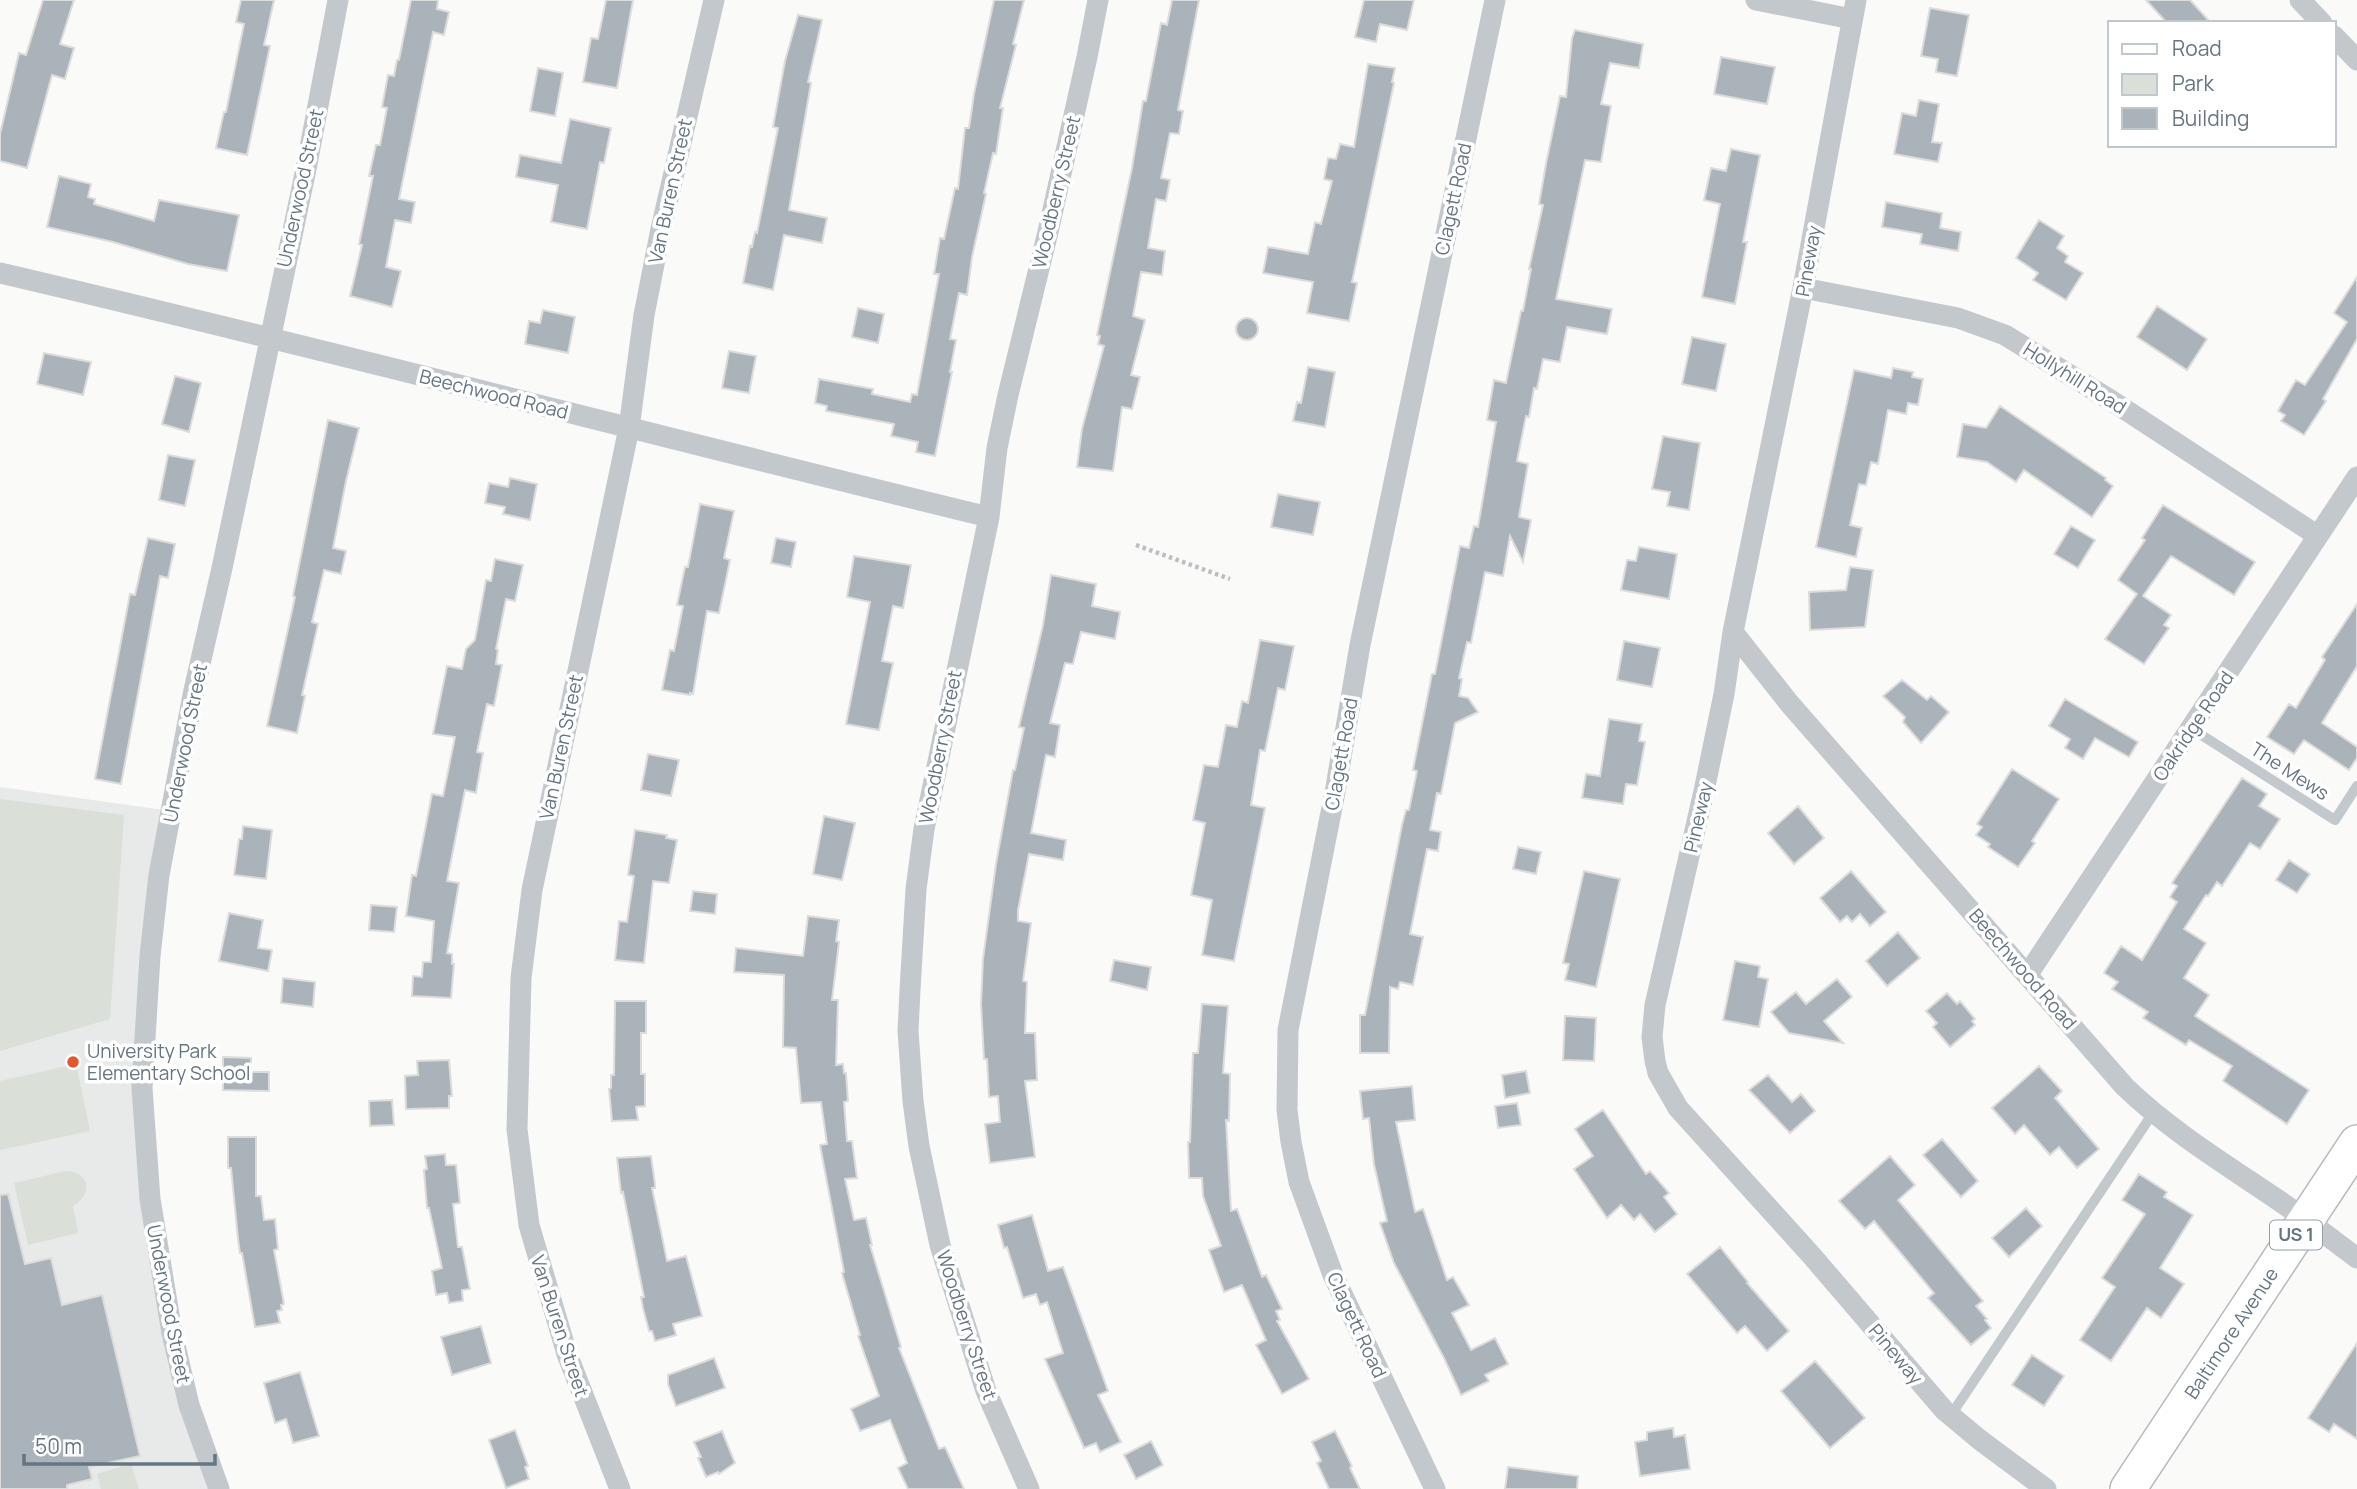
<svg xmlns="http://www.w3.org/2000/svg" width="2357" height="1489" font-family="Manrope,sans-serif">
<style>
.built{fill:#e8e9e9}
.green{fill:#dadfd7}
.building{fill:#aab3b9;stroke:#dcdcda;stroke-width:2}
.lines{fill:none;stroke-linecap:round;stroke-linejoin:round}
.primary-casing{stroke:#b5babe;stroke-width:38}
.path{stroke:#bbbfc2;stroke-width:4.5;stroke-dasharray:3.5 3.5;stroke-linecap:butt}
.service{stroke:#c3c8cc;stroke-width:10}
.minor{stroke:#c3c8cc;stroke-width:21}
.primary{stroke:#fff;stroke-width:35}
.poi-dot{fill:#e4572e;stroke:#fff;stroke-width:2.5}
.labels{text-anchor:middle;stroke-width:7;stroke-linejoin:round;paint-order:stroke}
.shield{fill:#fff;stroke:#939fa8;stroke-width:2}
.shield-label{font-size:18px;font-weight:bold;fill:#657683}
.street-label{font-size:19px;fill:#657683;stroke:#fff}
.poi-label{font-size:19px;fill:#657683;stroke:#fff;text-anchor:start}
</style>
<rect width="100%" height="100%" fill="#fafaf8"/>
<path class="built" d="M0 787 171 811 143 1144 160 1271 219 1489H0Z"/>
<path class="green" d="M0 799 124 815 110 1019 0 1051Z
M76 1064 90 1131 0 1150V1081Z
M66 1171C92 1172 92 1195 73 1206L78 1233 28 1245 14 1183Z
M131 1463 139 1489H101L97 1474Z"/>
<path class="building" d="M43 0H74L60 44 74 48 65 79 52 75 27 168 0 161V134L19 53 26 55Z
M241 0H274L264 45 270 46 247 155 216 148 224 112H226L244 24 236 22Z
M411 0H438L437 9 449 12 444 35 433 32 399 199 415 202 411 223 395 220 386 267 401 271 392 307 350 296 362 245 359 244 373 176H369L376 145H380L387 108 382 107 388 75 394 76 397 60H399Z
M606 0H633L617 88 583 82 591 38 598 39Z
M994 0H1024L1013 44 1016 45 1000 108H1003L996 154 993 153 984 193 986 194 972 257 967 295 959 293 950 339 956 340 950 372H952L935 456 916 452 918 442 891 436 894 424 826 411 827 406 815 403 819 379 873 389 872 394 910 402 912 394 917 395 939 274H934L940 238 944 239 955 188 958 189 965 128H969L974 94Z
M1172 0H1199L1178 110 1183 111 1179 134 1170 133 1161 178 1170 180 1166 201 1156 199 1148 248 1165 251 1162 275 1141 272 1133 316 1145 320 1131 375 1140 377 1132 409 1122 407 1113 471 1077 467 1082 429 1104 346 1098 344 1100 336 1097 335 1132 168 1143 101H1146L1161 23 1167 25Z
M1364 0H1414L1407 30 1380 24 1376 42 1355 37Z
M2146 0H2190L2211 23H2167Z
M1930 8 1969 15 1957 76 1936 72 1938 59 1921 56Z
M798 15 822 20 808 82 811 83 789 210 827 218 822 243 784 235 773 290 743 283 750 246 752 247 755 232 757 233 778 128 773 127 785 61Z
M1575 30 1643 44 1639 68 1610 63 1601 104 1611 106 1601 162 1585 160 1556 299 1612 309 1607 334 1567 327 1560 362 1543 359 1537 389 1534 388 1529 417 1526 416 1517 461 1528 464 1519 517 1531 520 1523 562 1510 536 1503 576 1485 572 1471 643 1467 642 1459 678 1462 679 1459 696 1468 698 1478 712 1455 723 1441 794 1437 793 1430 830 1441 832 1438 851 1427 849 1410 934 1423 937 1413 985 1400 982 1398 989 1390 987 1389 1053H1360V1015H1365L1402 825 1406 810H1409L1417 771 1413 770 1432 674H1435L1460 546 1469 548 1474 526 1478 527 1496 422 1487 420 1494 380 1506 383 1521 311H1523L1531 269H1529L1543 205 1539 204 1546 164 1560 96 1566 97 1572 38Z
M1721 57 1775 67 1767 104 1714 94Z
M1368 64 1395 68 1392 82 1394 83 1352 282 1357 283 1349 321 1307 313 1313 282 1263 273 1268 247 1308 254 1315 222 1321 224 1332 181 1324 179 1328 158 1336 159 1340 144 1354 147Z
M538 68 563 73 555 116 530 111Z
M1919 100 1939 104 1932 142 1942 143 1938 162 1894 154 1902 113 1916 116Z
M570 119 611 128 604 163 600 162 587 229 551 222 558 185 516 177 520 155 561 163Z
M1731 149 1760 155 1743 242H1747L1735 304 1702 297 1720 204 1704 200 1711 168 1726 171Z
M59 176 91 184 88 197 95 199 94 204 154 221 159 200 239 215 227 271 188 264 113 242 47 227Z
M1886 202 1942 213 1940 228 1961 232 1958 251 1920 244 1922 234 1882 227Z
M2039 220 2064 236 2057 248 2068 256 2065 262 2083 273 2066 300 2033 280 2038 273 2016 258Z
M2357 277V339L2323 399 2326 401 2304 435 2281 421 2285 415 2278 411 2296 380 2305 385 2347 322 2334 313Z
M2157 306 2207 339 2187 370 2137 337Z
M858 308 884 314 878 343 852 337Z
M543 310 575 317 568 353 525 344 529 321 540 323Z
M1236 329a11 11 0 1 1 22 0a11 11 0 1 1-22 0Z
M1692 337 1726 344 1716 391 1682 384Z
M729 351 756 356 749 393 722 388Z
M44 353 91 362 83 395 37 384Z
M1308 367 1335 372 1325 427 1293 421 1297 402 1301 403Z
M1893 368 1913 372 1912 377 1923 379 1918 405 1908 403 1906 414 1888 410 1878 464 1871 462 1866 485 1859 484 1850 525 1862 528 1856 557 1816 547 1854 370 1891 378Z
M175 376 201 383 189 432 162 424Z
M2000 406 2106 478 2105 480 2113 486 2092 517 2024 470 2016 482 1987 462 1957 457 1963 424 1986 428Z
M328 420 359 428 346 481 333 548 346 551 341 574 324 570 312 622 318 624 302 695 305 696 297 733 267 726 295 597 293 596Z
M1663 436 1700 443 1689 510 1667 506 1670 492 1652 489Z
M168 455 195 460 185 506 159 500Z
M510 478 537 484 530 520 503 514 505 507 485 503 489 483 508 487Z
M1278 494 1320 502 1313 535 1271 527Z
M700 504 734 511 724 558 730 560 719 613 707 611 693 694 690 693V695L662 690 670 650 674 651 683 606 677 605 685 567H688Z
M2163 505 2255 562 2234 595 2171 556 2143 596 2171 615 2164 625 2169 628 2144 664 2105 639 2137 594 2118 580 2145 540 2142 538Z
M2071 526 2095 540 2078 568 2054 554Z
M148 538 175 544 168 578 160 576 121 784 95 779 130 594 135 595Z
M776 538 796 542 791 567 771 563Z
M1639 547 1677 554 1669 599 1621 590 1627 560 1636 561Z
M854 556 911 565 903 608 893 606 882 661 893 663 879 730 846 724 870 602 847 597Z
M495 559 523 565 515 601 506 599 496 649 498 650 496 664 502 665 494 706 487 704 477 752 483 753 476 793 465 790 447 881 459 883 447 953 452 954V964H454L451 998 412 996 413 976 422 977 423 962H431L434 921 406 916 412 875 416 876 432 794 443 796 455 737 433 734 447 666 462 669 466 649 475 640 486 580 491 581Z
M1850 567 1873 570 1865 627 1810 630 1809 592 1846 590Z
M1051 575 1096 584 1092 606 1120 612 1115 639 1081 632 1073 664 1065 663 1050 723 1060 725 1055 757 1046 755 1031 833 1066 840 1063 860 1029 854 1018 910V921L1031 923 1023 981 1027 982 1025 1033H1035L1037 1080 1025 1081 1035 1157 990 1163 985 1124 1000 1122 998 1096 989 1097 987 1059H984L981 1004 983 959 996 864 1013 770H1015L1024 728 1019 727 1043 625Z
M2357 604V666L2322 723 2357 747V758L2349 770 2304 740 2294 754 2267 737 2289 704 2296 708 2325 660 2322 657Z
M1260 640 1294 646 1285 690 1278 688 1265 751 1260 750 1251 805 1265 808 1234 961 1202 955 1212 900 1191 895 1205 823 1193 820 1204 765 1218 767 1226 725 1237 727 1242 701 1248 703Z
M1624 641 1660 648 1652 687 1617 680Z
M1902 680 1927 700 1931 696 1949 712 1921 743 1903 722 1905 717 1883 696Z
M2065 699 2138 742 2129 757 2095 738 2083 759 2065 748 2070 739 2049 726Z
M1609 719 1642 724 1639 741 1645 742 1637 785 1626 784 1623 804 1582 798 1586 774 1600 776Z
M648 754 679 760 671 796 641 790Z
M2012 769 2059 799 2032 841 2035 843 2018 867 1988 847 1990 844 1976 835 1982 827 1977 824Z
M2242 778 2267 794 2259 806 2280 819 2260 849 2250 843 2222 886 2217 882 2208 896 2206 895 2184 929 2206 943 2184 978 2209 995 2195 1016 2309 1090 2287 1124 2223 1081 2232 1066 2189 1040 2186 1045 2143 1018 2148 1012 2112 989 2118 982 2104 973 2121 946 2142 960 2177 902 2170 897 2177 886 2172 883Z
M1798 806 1824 838 1794 864 1768 833Z
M824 816 855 823 842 880 813 874Z
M243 826 272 830 266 879 234 875 239 839H242Z
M635 830 667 835 666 838 677 840 669 883 653 881 644 963 615 960 619 921 627 922 634 876 628 875Z
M1518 847 1541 852 1536 874 1513 869Z
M2289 860 2310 874 2297 893 2276 880Z
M1584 871 1620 879 1596 987 1565 980 1569 964 1563 963Z
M1851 871 1886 912 1870 926 1860 914 1852 922 1847 916 1840 922 1820 898Z
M693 891 717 894 715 914 690 911Z
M371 905 397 907 394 932 369 930Z
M229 913 263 920 258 948 272 950 268 971 219 961Z
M808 916 839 920 836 941 839 942 832 1000H838L836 1065 843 1064 844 1073H846L848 1101 844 1102 847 1141H852L857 1178 845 1179 854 1220 866 1218 872 1245H870L901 1347 899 1348 939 1449 945 1447 964 1489H908L898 1468 907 1463 890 1420 860 1431 851 1409 879 1396 858 1336 860 1335 842 1273 844 1272 820 1145 827 1144 821 1102 801 1103 796 1048 783 1047 784 975 734 972 736 948 803 956Z
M1898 932 1920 958 1887 986 1866 961Z
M1114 960 1151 967 1147 990 1110 981Z
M1735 961 1760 966 1758 977 1768 979 1759 1027 1723 1020Z
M283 978 315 982 313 1007 281 1003Z
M1837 979 1852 997 1824 1021 1843 1043 1789 1033 1771 1012 1796 992 1806 1004Z
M1947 993 1957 1004 1960 1001 1975 1019 1972 1021 1975 1025 1950 1047 1933 1027 1937 1023 1926 1011Z
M615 1001H646V1033H641V1074H645V1106L636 1107 638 1120 612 1121 609 1089 611 1088V1075H614Z
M1202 1004 1228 1006 1223 1073 1230 1074 1229 1121 1226 1120 1231 1211 1237 1209 1262 1277 1266 1275 1282 1309 1276 1311 1280 1320 1277 1321 1309 1379 1282 1394 1256 1345 1266 1340 1242 1285 1224 1292 1209 1250 1221 1246 1203 1196 1202 1178H1189L1188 1142H1190L1193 1053H1198Z
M1565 1016 1596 1018 1594 1061 1563 1060Z
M223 1057 251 1058V1072H269V1091L223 1090Z
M449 1060 452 1096H449V1108L406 1109 405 1076 418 1075 417 1061Z
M2039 1066 2062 1091 2055 1098 2099 1149 2077 1168 2059 1147 2050 1155 2024 1125 2015 1134 1992 1108Z
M1526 1071 1530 1093 1505 1098 1502 1075Z
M1768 1075 1792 1102 1801 1094 1815 1111 1790 1133 1749 1090Z
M1412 1086 1415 1120 1396 1122 1415 1212 1423 1209 1447 1280 1453 1277 1469 1305 1452 1313 1471 1350 1495 1338 1508 1364 1485 1375 1489 1381 1461 1395 1444 1358 1394 1263 1380 1223 1387 1221 1374 1164 1369 1118 1363 1119 1360 1091Z
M392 1100 394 1125 370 1126 369 1101Z
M1517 1103 1521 1125 1498 1128 1495 1106Z
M1603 1110 1646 1174 1650 1171 1669 1193 1664 1197 1677 1214 1655 1232 1640 1214 1634 1220 1621 1205 1607 1218 1574 1169 1593 1156 1575 1129Z
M228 1137H256V1196H261L264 1220 275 1219 278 1249 274 1250 284 1304 281 1305 282 1310 277 1311 280 1323 255 1327 242 1253H240L238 1239 231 1168H228Z
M1942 1139 1978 1181 1961 1197 1923 1155Z
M445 1154 446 1165H456L460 1203 453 1204 458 1247H462L470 1289 462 1290 463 1301 449 1303 447 1293 436 1295 432 1271 442 1268 429 1208H427L424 1170 427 1169 425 1156Z
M651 1156 655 1184V1188H652L667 1261 686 1256 702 1316 673 1324 676 1335 655 1341 652 1331H649L643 1308 641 1297H644L623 1192 621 1193 617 1158Z
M1890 1156 1915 1185 1898 1200 1983 1301 1976 1306 1987 1319 1985 1320 1991 1328 1971 1345 1928 1298 1934 1293 1874 1221 1865 1229 1839 1201Z
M2139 1174 2167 1192 2164 1197 2193 1215 2160 1268 2184 1284 2161 1318 2147 1308 2111 1361 2080 1340 2115 1287 2102 1278 2145 1214 2122 1200Z
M8 1194 25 1264 51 1258 62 1305 102 1295 140 1456 89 1467 92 1479 67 1485V1489H0V1195Z
M2026 1208 2042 1226 2009 1257 1992 1238Z
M1032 1215 1048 1271 1063 1267 1108 1391 1098 1395 1121 1442 1100 1452 1096 1443 1084 1448 1045 1359 1063 1353 1047 1302 1040 1305 1036 1294 1023 1298 1007 1247 1004 1248 998 1225Z
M1720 1247 1748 1282 1747 1283 1789 1331 1767 1351 1745 1326 1737 1333 1687 1274Z
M481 1326 491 1363 452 1375 441 1337Z
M2357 1343V1439L2334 1424 2329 1432 2308 1418Z
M2032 1355 2064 1376 2044 1406 2012 1385Z
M714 1358 725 1388 676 1406 668 1384V1375Z
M1815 1361 1865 1418 1830 1448 1781 1391Z
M300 1372 319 1436 293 1443 286 1419 275 1423 264 1383Z
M1673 1428 1674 1437 1685 1435 1690 1469 1640 1476 1635 1442 1647 1440V1432Z
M515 1430 528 1466 525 1467 529 1479 506 1488 489 1440Z
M722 1431 735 1463 719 1474 718 1472 706 1477 698 1458 701 1457 694 1442Z
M1335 1431 1352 1466 1350 1468 1360 1489H1329L1317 1463 1321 1461 1312 1442Z
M1151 1441 1163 1465 1136 1479 1124 1455Z
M1508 1467 1578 1476 1577 1489H1505Z"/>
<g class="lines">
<defs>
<g id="primary">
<path id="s1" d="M2128 1489 2357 1143"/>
</g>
</defs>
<use href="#primary" class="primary-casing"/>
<path class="path" d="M1136 545 1230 579"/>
<path class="service" d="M2192 729 2335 820 2357 786
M1951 1415 2153 1113"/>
<path class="minor" d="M1756 0 1852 19
M1856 0 1803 288 1733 632 1724 694 1704 791 1655 1005 1652 1037 1655 1061 1658 1073 1678 1108 1812 1256 1944 1410 1980 1440 2046 1489
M2300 0 2322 23
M2334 36 2357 60
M0 273C331 350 659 437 989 517
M1803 288 1958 318 2005 335 2112 401 2318 536
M1733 632 1789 703 2125 1087C2172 1132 2225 1164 2278 1200 2305 1218 2331 1239 2357 1258
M2028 974 2357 477
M219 1489 189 1405 172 1333 150 1199 142 1088 150 956 159 875 194 690 222 568 306 169 338 0
M620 1489 567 1354 529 1225 517 1129 521 978 532 890 629 428 644 315 661 229 714 0
M1029 1489 986 1391 940 1245 919 1146 913 1101 908 1031 910 990 916 889 924 829 989 517 997 448 1008 395 1048 232 1087 57 1098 0
M1435 1489 1333 1275 1299 1182 1291 1142 1287 1110 1288 1030 1336 787 1360 645 1495 0"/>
<use href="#primary" class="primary"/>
</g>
<circle class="poi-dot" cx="73" cy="1062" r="7"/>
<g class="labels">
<rect class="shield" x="2270" y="1220.5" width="52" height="29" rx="5"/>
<g class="shield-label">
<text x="2296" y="1241">US 1</text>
</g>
<g class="street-label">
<text transform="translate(300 188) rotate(-78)" y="7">Underwood Street</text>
<text transform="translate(670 191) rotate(-78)" y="7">Van Buren Street</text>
<text transform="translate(1056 192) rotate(-77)" y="7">Woodberry Street</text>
<text transform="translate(1453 199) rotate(-78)" y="7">Clagett Road</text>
<text transform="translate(1808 261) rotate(-80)" y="7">Pineway</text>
<text transform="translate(2075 378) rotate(32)" y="7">Hollyhill Road</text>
<text transform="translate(494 394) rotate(14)" y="7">Beechwood Road</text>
<text transform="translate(2193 726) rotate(-56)" y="7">Oakridge Road</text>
<text transform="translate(185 743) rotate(-79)" y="7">Underwood Street</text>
<text transform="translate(561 747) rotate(-78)" y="7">Van Buren Street</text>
<text transform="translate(940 747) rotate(-79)" y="7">Woodberry Street</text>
<text transform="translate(1341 754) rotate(-80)" y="7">Clagett Road</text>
<text transform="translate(2290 771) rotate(33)" y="7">The Mews</text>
<text transform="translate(1698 817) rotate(-77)" y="7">Pineway</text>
<text transform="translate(2023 969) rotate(49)" y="7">Beechwood Road</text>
<text transform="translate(169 1304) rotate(79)" y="7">Underwood Street</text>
<text transform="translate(967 1325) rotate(72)" y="7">Woodberry Street</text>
<text transform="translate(1357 1325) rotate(65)" y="7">Clagett Road</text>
<text transform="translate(560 1326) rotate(72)" y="7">Van Buren Street</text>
<text dy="7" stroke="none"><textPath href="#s1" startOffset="187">Baltimore Avenue</textPath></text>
<text transform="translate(1896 1354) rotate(50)" y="7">Pineway</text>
</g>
<g class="poi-label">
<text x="87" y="1058">University Park<tspan x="87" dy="22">Elementary School</tspan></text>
</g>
</g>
<rect x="2108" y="21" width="228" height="126" fill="#ffffff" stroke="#c1c8cd" stroke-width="2"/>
<rect x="2122" y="44" width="35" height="10" fill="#ffffff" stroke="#c1c8cd" stroke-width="2"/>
<text x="2172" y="56" font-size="21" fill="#657683">Road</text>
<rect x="2122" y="74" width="35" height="21" fill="#dadfd7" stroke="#c1c8cd" stroke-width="2"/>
<text x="2172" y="91" font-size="21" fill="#657683">Park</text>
<rect x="2122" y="108" width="35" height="21" fill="#aab3b9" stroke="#c1c8cd" stroke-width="2"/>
<text x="2172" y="126" font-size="21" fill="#657683">Building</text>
<path d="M24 1454v10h191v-10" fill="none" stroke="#657683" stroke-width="3.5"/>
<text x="35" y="1454" font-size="21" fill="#657683" stroke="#ffffff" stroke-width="5" paint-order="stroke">50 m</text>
</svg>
